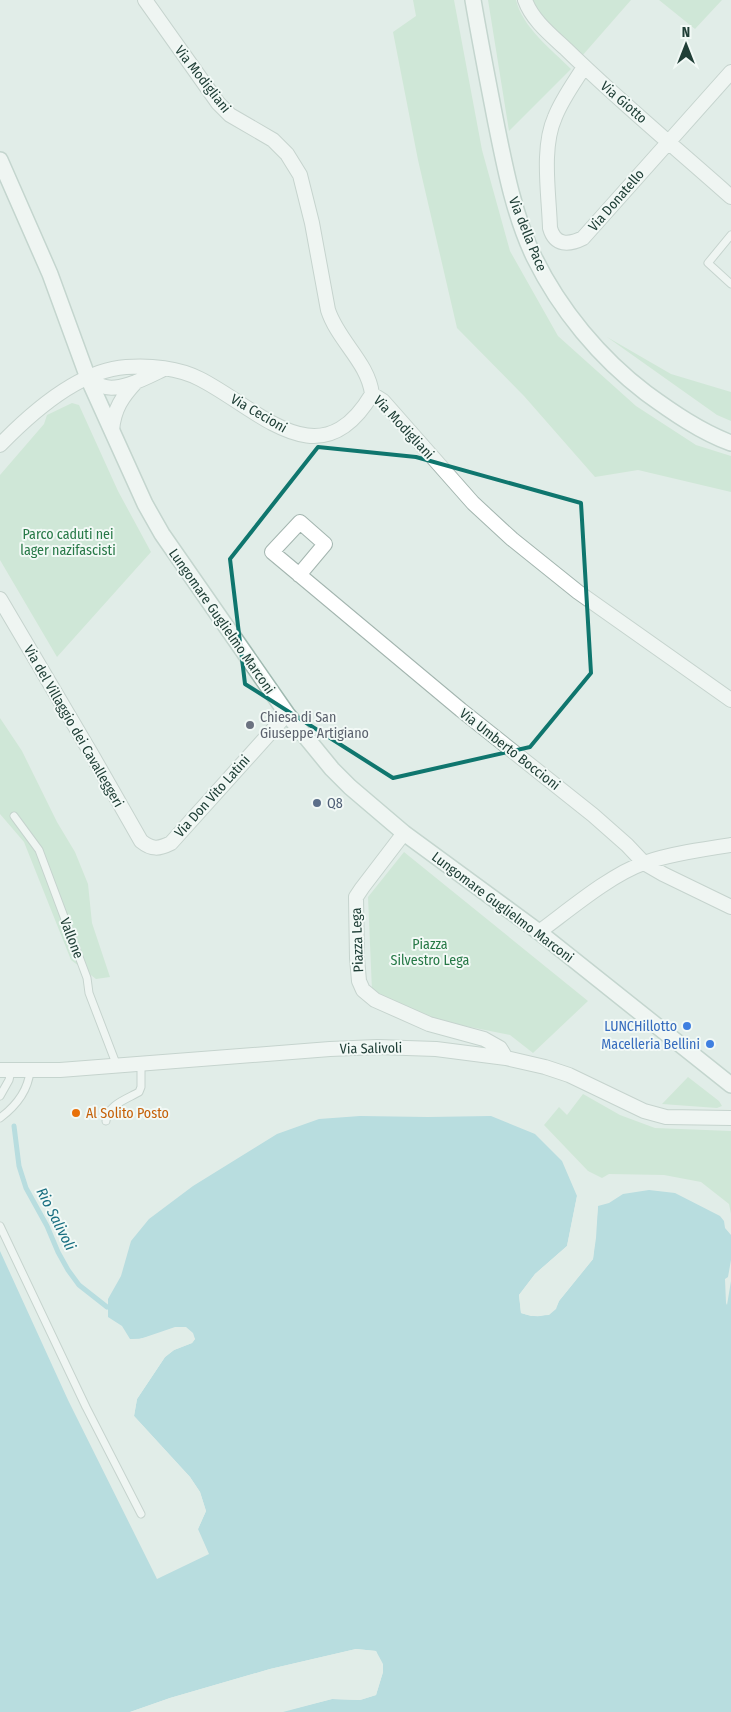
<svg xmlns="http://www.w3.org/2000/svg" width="731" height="1712" font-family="'Fira Sans Condensed',sans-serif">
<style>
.green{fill:#b9e0c3}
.water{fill:#85c9d6}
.pier{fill:#e1ede8}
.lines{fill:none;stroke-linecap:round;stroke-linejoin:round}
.stream{stroke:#85c9d6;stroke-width:5}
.lane-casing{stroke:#a3b5af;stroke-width:9}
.street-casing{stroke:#a3b5af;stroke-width:16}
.secondary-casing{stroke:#9fb9b0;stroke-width:18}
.lane{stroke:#fff;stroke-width:7}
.street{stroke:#fff;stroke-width:14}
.secondary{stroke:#fff;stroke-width:15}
.marked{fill:none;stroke:#0f766e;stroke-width:4;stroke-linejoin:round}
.worship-dot{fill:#6b7280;stroke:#f2f9f6;stroke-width:2}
.service-dot{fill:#5c6f8a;stroke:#f2f9f6;stroke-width:2}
.shop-dot{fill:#3f7fe0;stroke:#f2f9f6;stroke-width:2}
.food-dot{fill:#e8710a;stroke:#f2f9f6;stroke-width:2}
.labels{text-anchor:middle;stroke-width:4;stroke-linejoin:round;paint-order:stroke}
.street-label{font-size:14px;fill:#203f37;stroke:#f2f9f6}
.park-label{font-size:14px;fill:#277947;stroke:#f2f9f6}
.worship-label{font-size:14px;fill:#5b616d;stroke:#f2f9f6;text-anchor:start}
.service-label{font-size:14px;fill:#4e5e75;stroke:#f2f9f6;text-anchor:start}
.shop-label{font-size:14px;fill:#366cbe;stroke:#f2f9f6;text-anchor:end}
.food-label{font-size:14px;fill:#c56008;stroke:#f2f9f6;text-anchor:start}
.water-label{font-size:15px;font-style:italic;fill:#166d7f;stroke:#f2f9f6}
</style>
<rect width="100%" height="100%" fill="#e1ede8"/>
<path class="green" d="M413 0H454L482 150 510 251 558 336 636 406 696 445 731 456V492L638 470 595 477 524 396 457 328 418 160 393 32 416 16Z
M488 0H516C523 28 551 49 571 69L509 131Z
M531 0H631L582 56 537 14Z
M659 0H722L695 29Z
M607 337 671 374 731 392V421L717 415Z
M72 403 79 405 118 491 151 552 57 657 0 560V475L44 424 47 415Z
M0 718 22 751 57 822 75 852 88 884 92 923 110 977 96 979 71 960 24 842 0 814Z
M404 852 588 1001 533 1053 510 1035 430 1019 372 991 368 897Z
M688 1077 719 1101 722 1106 717 1108 662 1104Z
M583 1094 620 1115 655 1128 731 1131V1214L729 1204 701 1182 664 1175 609 1174 602 1178 588 1171 544 1125 559 1107 567 1115Z"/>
<path class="water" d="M360 1116 428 1117 491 1116 535 1134 562 1161 577 1196 567 1246 535 1274 519 1295 521 1313C536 1318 552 1319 559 1301L593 1259 596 1238 598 1206 609 1203 623 1194 649 1190 675 1193 720 1216 724 1221 725 1228 731 1235V1260L728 1277 725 1279 726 1303 727 1305 731 1281V1712H283L332 1699 360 1700 376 1695 383 1672 376 1651 356 1649 270 1669 170 1698 130 1712H0V1251L68 1400 157 1579 209 1554 198 1529 206 1511 200 1492 190 1477 134 1416 137 1399 165 1357 174 1350 192 1343 195 1339 186 1328C167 1327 150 1340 130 1339L122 1326 108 1317V1299L121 1276 131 1241 149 1219 193 1186 277 1134 319 1119Z"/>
<path class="pier" d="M577 1196 580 1197 569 1247 537 1276 522 1296 523 1311 532 1314 548 1312 554 1308 557 1300 591 1258 596 1204 598 1206 593 1259 559 1301 556 1309 549 1315 531 1316 521 1313 519 1295 535 1274 567 1246Z
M175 1327H186L193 1333 195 1339 192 1343 174 1350 165 1357 137 1399 134 1416 190 1477 200 1492 206 1511 198 1529 196 1527 204 1511 198 1493 188 1478 132 1417 134 1398 163 1355 173 1348 191 1341 192 1338 191 1335 185 1330H176L140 1342 130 1341 127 1339H140Z
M356 1649 376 1651 383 1664V1672L376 1695 360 1700 332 1699 280 1712 282 1710 331 1696 359 1698 374 1693 381 1672 380 1664 374 1653 356 1651 271 1672 171 1700 137 1712H130L170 1698 270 1669Z"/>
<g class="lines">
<path class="stream" d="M14 1126 19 1166 26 1188 47 1226 58 1252 68 1270 79 1285 107 1307"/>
<defs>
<path id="lane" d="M731 235 708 263 731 284
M14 816 39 850 87 978 89 993 117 1066
M0 1096 9 1080 11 1071
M0 1118C16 1106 28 1091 30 1071
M106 1121C107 1105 127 1099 139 1092L141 1087V1064
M0 1226 86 1407 141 1514"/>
<path id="street" d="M145 0 218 103 230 115 273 140 287 154 300 175 312 223 328 310C338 341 368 362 372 394L383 401 473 503 512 539 578 592 731 700
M525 0C532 20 551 35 566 49 619 101 676 148 731 197
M584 67C574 83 562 99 555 117 541 148 549 194 550 228 555 246 569 245 583 238L731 72
M88 378C92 380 97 384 102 386 119 393 149 376 164 369
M112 430C114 409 122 397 136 382
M0 445C31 413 79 370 126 367 150 365 179 368 200 379 259 409 320 482 372 394
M299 575 325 544 300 522 272 552 461 710 593 815 627 845 644 863 663 874 731 907
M0 599 92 755 141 841C152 850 159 849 171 843L287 714
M404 833 362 888 356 897 357 958 359 981 363 990 375 1000 429 1024 484 1039 500 1048 506 1058
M539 932C569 910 610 875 644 863 670 854 704 849 731 845
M0 1070H60L330 1049 377 1047 436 1049 506 1058 545 1067 569 1075 644 1111 666 1117 731 1118"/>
<path id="secondary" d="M473 0C480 41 488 82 496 123 505 168 514 215 534 257 560 310 600 358 646 393 672 412 701 432 731 443
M0 160 50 274 88 378 145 504 162 534 287 714 332 769 350 787 404 833 539 932 731 1085"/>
</defs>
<use href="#lane" class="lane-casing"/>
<use href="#street" class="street-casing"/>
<use href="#secondary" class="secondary-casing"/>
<use href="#lane" class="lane"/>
<use href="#street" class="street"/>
<use href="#secondary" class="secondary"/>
</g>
<path d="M0 0H731V1712H0ZM318 447 416 457 581 503 591 673 530 747 393 778 245 684 230 559Z" fill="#e1ede8" fill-opacity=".55" fill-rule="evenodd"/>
<path class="marked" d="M318 447 416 457 581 503 591 673 530 747 393 778 245 684 230 559Z"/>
<circle class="worship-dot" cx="250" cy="725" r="5"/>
<circle class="service-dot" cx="317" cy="803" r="5"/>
<g class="shop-dot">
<circle cx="687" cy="1026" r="5"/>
<circle cx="710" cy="1044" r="5"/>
</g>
<circle class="food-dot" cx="76" cy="1113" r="5"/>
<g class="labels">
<g class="street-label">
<text transform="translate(203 79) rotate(52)" y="5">Via Modigliani</text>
<text transform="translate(624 102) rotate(41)" y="5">Via Giotto</text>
<text transform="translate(616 200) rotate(-49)" y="5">Via Donatello</text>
<text transform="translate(528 234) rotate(68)" y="5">Via della Pace</text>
<text transform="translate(259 413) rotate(30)" y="5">Via Cecioni</text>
<text transform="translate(404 427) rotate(47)" y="5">Via Modigliani</text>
<text transform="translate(222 621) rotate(55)" y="5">Lungomare Guglielmo Marconi</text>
<text transform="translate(74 726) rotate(60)" y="5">Via del Villaggio dei Cavalleggeri</text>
<text transform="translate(510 749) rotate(38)" y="5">Via Umberto Boccioni</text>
<text transform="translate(212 796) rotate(-48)" y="5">Via Don Vito Latini</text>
<text transform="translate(503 907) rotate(37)" y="5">Lungomare Guglielmo Marconi</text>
<text transform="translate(72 938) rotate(69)" y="5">Vallone</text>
<text transform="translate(357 940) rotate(-92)" y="5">Piazza Lega</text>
<text transform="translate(371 1048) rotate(-1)" y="5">Via Salivoli</text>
</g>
<g class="park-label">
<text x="68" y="539">Parco caduti nei<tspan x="68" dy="16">lager nazifascisti</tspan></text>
<text x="430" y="949">Piazza<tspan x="430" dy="16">Silvestro Lega</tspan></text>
</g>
<g class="worship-label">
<text x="260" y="722">Chiesa di San<tspan x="260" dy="16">Giuseppe Artigiano</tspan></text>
</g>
<g class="service-label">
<text x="327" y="808">Q8</text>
</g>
<g class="shop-label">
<text x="677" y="1031">LUNCHillotto</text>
<text x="700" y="1049">Macelleria Bellini</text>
</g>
<g class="food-label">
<text x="86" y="1118">Al Solito Posto</text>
</g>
<g class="water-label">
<text transform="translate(56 1219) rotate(63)" y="5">Rio Salivoli</text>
</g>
</g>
<g transform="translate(686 45)" stroke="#f2f9f6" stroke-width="4" paint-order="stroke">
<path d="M0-4L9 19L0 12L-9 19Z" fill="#203f37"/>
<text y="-8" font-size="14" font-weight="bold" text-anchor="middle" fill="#203f37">N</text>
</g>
</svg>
